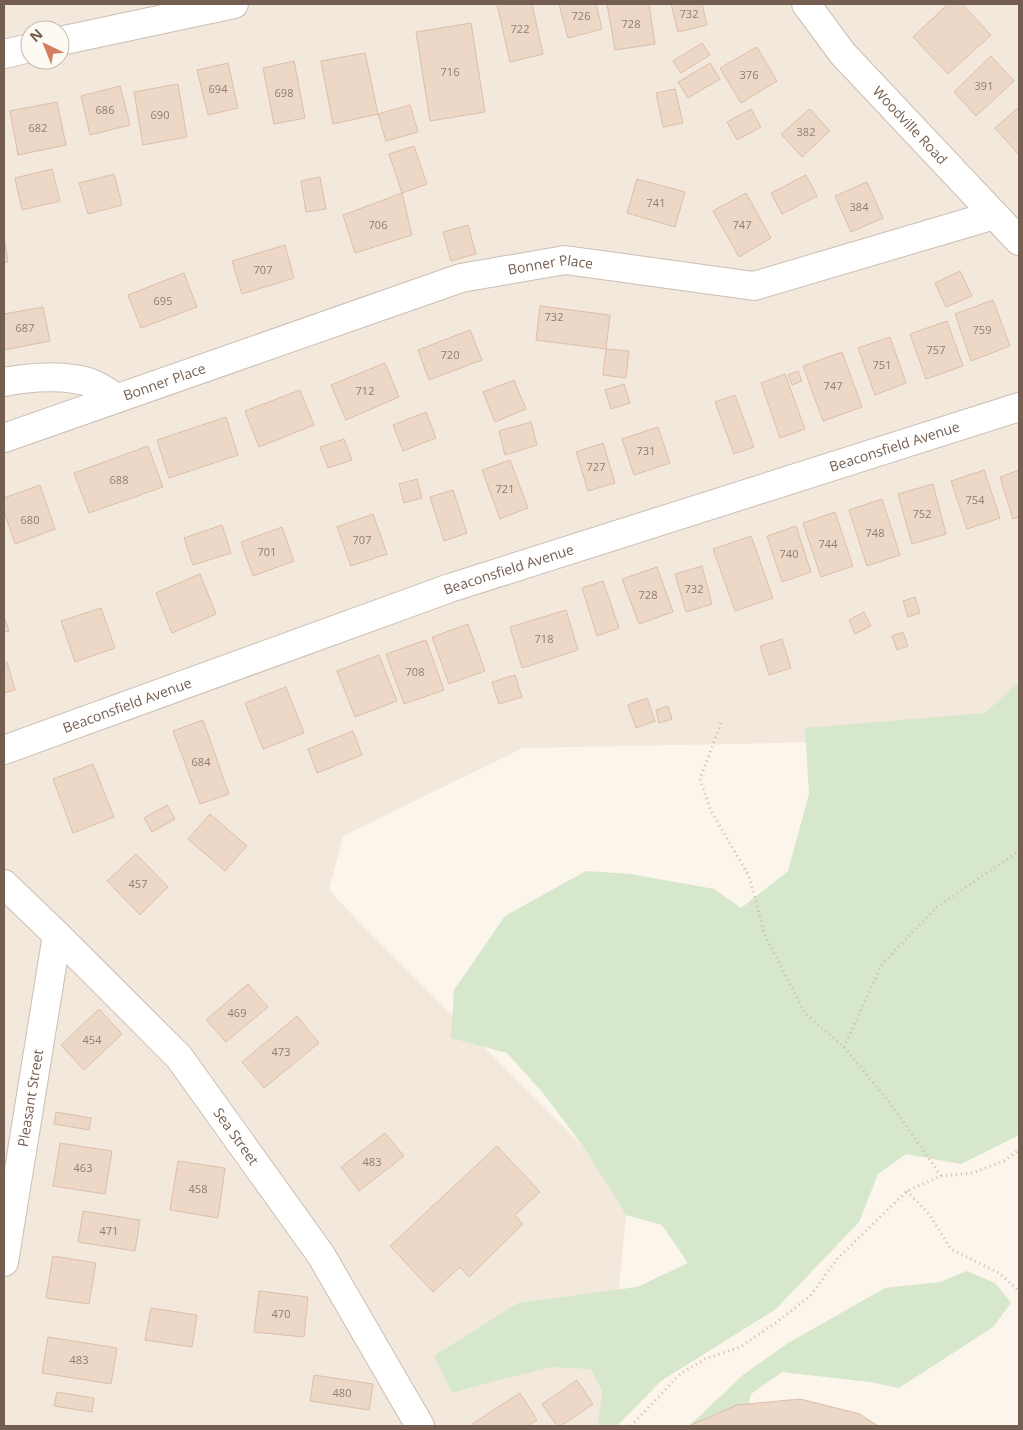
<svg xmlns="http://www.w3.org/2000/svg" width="1023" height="1430" font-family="'Open Sans',sans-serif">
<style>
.residential{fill:#f2e8db;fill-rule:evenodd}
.green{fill:#d6e7cc}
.building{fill:#edd7c7;stroke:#debea9}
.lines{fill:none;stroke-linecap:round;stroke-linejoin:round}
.minor-casing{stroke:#ccbeb3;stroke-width:30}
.path{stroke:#d2baaa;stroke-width:3;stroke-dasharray:1 4;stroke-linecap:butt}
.minor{stroke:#fff;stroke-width:28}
.labels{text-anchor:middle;stroke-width:4.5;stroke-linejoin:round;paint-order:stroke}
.number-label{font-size:11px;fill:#927c6e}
.street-label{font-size:14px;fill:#745e51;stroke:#fdf9f3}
</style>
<rect width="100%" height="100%" fill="#fbf5ec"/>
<path class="residential" d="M4 4H1019V716L970 739 523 748 343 836 329 890 358 921 583 1146 626 1215 606 1426H4ZM30 30H60V60H30Z"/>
<path class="green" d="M1019 682V1135L961 1164 906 1154 878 1174 859 1222 776 1309 661 1381 620 1423 616 1426H598L602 1391 591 1369 553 1367 498 1380 452 1393 434 1356 518 1303 637 1287 688 1263 662 1225 626 1215 583 1146 543 1093 507 1053 451 1038 454 990 505 916 586 871 631 874 714 889 741 908 788 871 809 794 805 728 985 713Z
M967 1271 995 1283 1011 1303 993 1327 899 1388 870 1382 782 1372 751 1394 743 1426H689L743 1375 788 1343 885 1288 940 1282Z"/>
<path class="building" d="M497 4H532L543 54 510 62Z
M559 4H596L602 29 568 38Z
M607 4H649L655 44 615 50Z
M671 4H702L707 25 678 32Z
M948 4H962L991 35 948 74 913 37Z
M471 23 485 112 430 121 416 32Z
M702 43 710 55 681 73 673 61Z
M757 47 777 81 741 103 720 68Z
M365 53 378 114 333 124 321 61Z
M991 56 1014 81 976 116 954 92Z
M294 61 305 118 274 124 263 68Z
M228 63 238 108 208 115 197 70Z
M710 63 720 79 688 98 678 82Z
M178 84 187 137 143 145 134 92Z
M120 86 130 125 90 135 81 96Z
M675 89 683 123 663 127 656 93Z
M57 102 66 145 18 155 10 111Z
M410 105 418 132 386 141 378 114Z
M1019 107V155L995 128Z
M751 109 761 127 737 140 727 122Z
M810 109 830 131 802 157 781 134Z
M414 146 427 184 402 193 389 154Z
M52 169 60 201 22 210 15 178Z
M114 174 122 205 88 214 79 183Z
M806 175 817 196 782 214 771 193Z
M320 177 326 209 306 212 301 181Z
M637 179 685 192 675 227 627 213Z
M867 182 883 218 851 232 835 196Z
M402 193 412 235 355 253 343 215Z
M746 193 771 238 739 257 713 211Z
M468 225 476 254 451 261 443 232Z
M4 236 8 262 4 263Z
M285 245 294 278 242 294 232 261Z
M960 271 972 296 946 307 935 283Z
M184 273 197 307 141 328 128 295Z
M993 300 1010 346 971 361 955 314Z
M540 306 610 315 606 349 536 340Z
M43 307 50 341 4 350V314Z
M947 321 963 366 926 379 910 334Z
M470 330 482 360 429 380 418 350Z
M890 337 906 383 875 395 858 348Z
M606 349 629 351 626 378 603 375Z
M842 352 862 407 823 421 803 366Z
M385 363 399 397 346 420 331 385Z
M798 371 802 381 792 385 788 375Z
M785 374 805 429 780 438 761 383Z
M514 380 526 409 495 422 483 392Z
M624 384 630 403 611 409 605 390Z
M300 390 314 425 259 447 245 411Z
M735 395 754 447 734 454 715 402Z
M426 412 436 438 403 451 393 425Z
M226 417 238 455 169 478 157 440Z
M531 422 537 445 505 455 499 431Z
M658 427 670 463 634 475 622 439Z
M344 439 352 460 328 468 320 447Z
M603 443 615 483 588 491 576 452Z
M148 446 163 487 89 513 74 473Z
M510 460 528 508 500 519 482 470Z
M984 470 1000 518 967 529 951 481Z
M1019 470V517L1013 519 1000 477Z
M417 479 422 498 404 503 399 484Z
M933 484 946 534 912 544 898 494Z
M40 485 55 529 15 544 4 511V498Z
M453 490 467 533 444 541 430 497Z
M882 499 900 555 867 566 849 510Z
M835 512 853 566 821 577 803 523Z
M373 514 387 554 351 566 337 527Z
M222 525 231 553 193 565 184 538Z
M796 526 811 572 782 582 767 536Z
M282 527 294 561 253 576 241 542Z
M751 536 773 598 735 611 713 549Z
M702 566 712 604 686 612 675 574Z
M657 567 673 612 639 624 622 579Z
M200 574 216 614 172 633 156 593Z
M603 581 619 628 597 636 582 588Z
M915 597 920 613 908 617 903 601Z
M101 608 115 648 75 662 61 621Z
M566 610 578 650 522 668 510 627Z
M864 612 871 626 855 634 849 620Z
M4 616 9 631 4 632Z
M468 624 485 671 449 684 432 637Z
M903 632 908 646 897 650 892 636Z
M782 639 791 668 769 675 760 646Z
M426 640 444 690 404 704 386 654Z
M379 655 397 701 355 717 337 671Z
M7 662 15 690 4 693V663Z
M515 675 522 697 499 704 492 682Z
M286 687 304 733 263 749 245 703Z
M647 698 655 721 636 728 628 705Z
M668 706 672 719 659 723 656 710Z
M203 720 229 794 200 804 173 731Z
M353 731 362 755 317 773 308 749Z
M93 764 114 817 73 833 53 779Z
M167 805 175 819 152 832 144 818Z
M210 814 247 846 225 871 188 839Z
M136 854 168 887 140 915 107 881Z
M248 984 268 1007 226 1042 206 1020Z
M99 1009 122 1034 84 1070 61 1045Z
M297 1016 319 1043 264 1088 242 1062Z
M56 1112 91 1118 89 1130 54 1124Z
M385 1133 404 1156 359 1191 341 1167Z
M60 1143 112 1151 105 1194 53 1186Z
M497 1146 540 1192 515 1215 523 1224 469 1277 460 1267 433 1292 390 1246Z
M178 1161 225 1168 218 1218 170 1210Z
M83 1211 140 1220 135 1251 78 1242Z
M53 1256 96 1263 89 1304 46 1298Z
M259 1291 308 1297 304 1337 254 1332Z
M151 1308 197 1315 192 1347 145 1340Z
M48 1337 117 1348 111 1384 42 1373Z
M314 1375 373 1384 369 1410 310 1401Z
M577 1380 593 1404 561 1426H557L542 1404Z
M57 1392 94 1398 92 1412 54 1406Z
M520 1393 537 1420 527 1426H474L472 1424Z
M800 1399 860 1414 878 1426H689L737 1405Z"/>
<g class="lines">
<defs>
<g id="minor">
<path id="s1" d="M806 4 843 54 1019 241"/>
<path d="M60 41 234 4"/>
<path d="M4 54 30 48"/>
<path d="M4 382C29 377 69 374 93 384 101 387 109 393 116 398"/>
<path id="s2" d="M4 438 461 278 565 260 754 286 994 215"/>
<path id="s3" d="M4 750 450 588 1019 407"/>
<path id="s4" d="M4 884 57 935 179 1057 321 1255 420 1426"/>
<path id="s5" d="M4 1262 57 935"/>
</g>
</defs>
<use href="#minor" class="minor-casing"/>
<path class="path" d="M721 723 700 779 711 811 749 876 765 936 805 1013 844 1047 894 1108 941 1176
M844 1047 882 964 937 907 1019 851
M907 1191 929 1214 951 1249 999 1273 1019 1291
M631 1426 680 1374 705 1359 740 1347 777 1322 811 1295 837 1259 907 1191 941 1176 972 1173 1004 1161 1019 1150"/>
<use href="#minor" class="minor"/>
</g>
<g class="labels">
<g class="number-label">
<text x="689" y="18">732</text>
<text x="581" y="20">726</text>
<text x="631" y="28">728</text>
<text x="520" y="33">722</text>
<text x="450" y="76">716</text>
<text x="749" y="79">376</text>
<text x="984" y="90">391</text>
<text x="218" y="93">694</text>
<text x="284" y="97">698</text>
<text x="105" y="114">686</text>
<text x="160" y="119">690</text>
<text x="38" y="132">682</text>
<text x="806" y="136">382</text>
<text x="656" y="207">741</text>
<text x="859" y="211">384</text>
<text x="378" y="229">706</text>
<text x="742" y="229">747</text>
<text x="263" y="274">707</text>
<text x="163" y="305">695</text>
<text x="554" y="321">732</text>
<text x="25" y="332">687</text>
<text x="982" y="334">759</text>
<text x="936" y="354">757</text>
<text x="450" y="359">720</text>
<text x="882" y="369">751</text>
<text x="833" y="390">747</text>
<text x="365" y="395">712</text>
<text x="646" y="455">731</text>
<text x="596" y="471">727</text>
<text x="119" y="484">688</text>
<text x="505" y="493">721</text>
<text x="975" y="504">754</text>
<text x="922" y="518">752</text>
<text x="30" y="524">680</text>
<text x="875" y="537">748</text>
<text x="362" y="544">707</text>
<text x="828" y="548">744</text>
<text x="267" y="556">701</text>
<text x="789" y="558">740</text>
<text x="694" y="593">732</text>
<text x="648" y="599">728</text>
<text x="544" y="643">718</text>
<text x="415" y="676">708</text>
<text x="201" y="766">684</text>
<text x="138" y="888">457</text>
<text x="237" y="1017">469</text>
<text x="92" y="1044">454</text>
<text x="281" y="1056">473</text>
<text x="372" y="1166">483</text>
<text x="83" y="1172">463</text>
<text x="198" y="1193">458</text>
<text x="109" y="1235">471</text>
<text x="281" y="1318">470</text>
<text x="79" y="1364">483</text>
<text x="342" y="1397">480</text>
</g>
<g class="street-label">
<text dy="5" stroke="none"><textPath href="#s1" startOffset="160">Woodville Road</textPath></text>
<text dy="5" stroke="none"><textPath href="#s2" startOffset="575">Bonner Place</textPath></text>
<text dy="5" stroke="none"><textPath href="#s2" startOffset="170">Bonner Place</textPath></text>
<text dy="5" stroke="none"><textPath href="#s3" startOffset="941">Beaconsfield Avenue</textPath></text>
<text dy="5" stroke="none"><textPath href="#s3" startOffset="536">Beaconsfield Avenue</textPath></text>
<text dy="5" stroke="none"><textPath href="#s3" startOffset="131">Beaconsfield Avenue</textPath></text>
<text dy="5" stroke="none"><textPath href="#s5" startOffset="166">Pleasant Street</textPath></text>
<text dy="5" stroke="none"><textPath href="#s4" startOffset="344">Sea Street</textPath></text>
</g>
</g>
<rect width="1023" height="1430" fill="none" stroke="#745e51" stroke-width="10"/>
<g transform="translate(45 45) rotate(317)"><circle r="24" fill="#fdf9f3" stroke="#c6bbb2"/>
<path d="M0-4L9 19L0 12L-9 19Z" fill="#d57d61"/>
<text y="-8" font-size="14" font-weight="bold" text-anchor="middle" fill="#745e51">N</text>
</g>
</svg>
